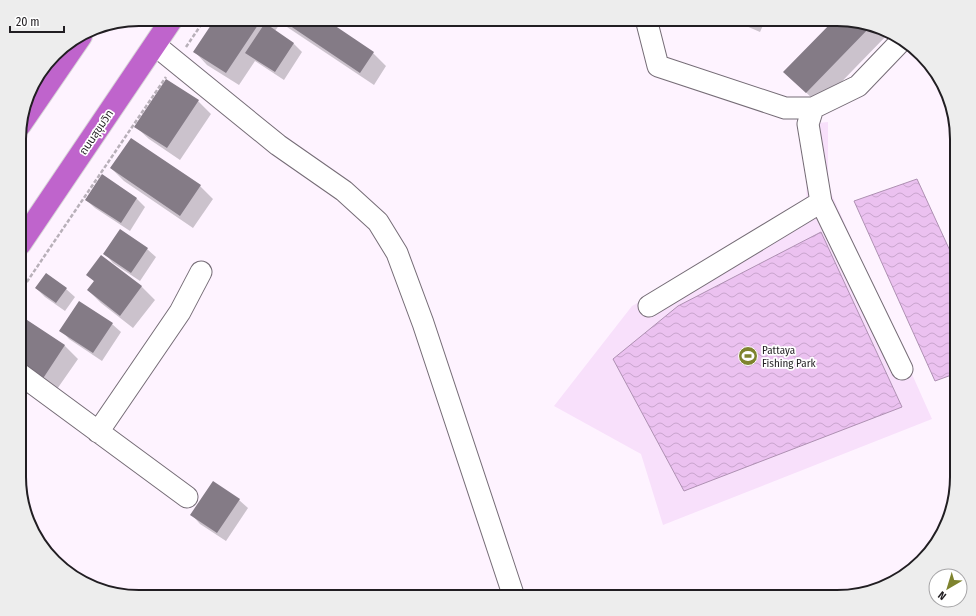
<svg xmlns="http://www.w3.org/2000/svg" width="976" height="616" font-family="'Fira Sans Condensed','Noto Sans Thai',sans-serif">
<style>
.garden{fill:#f8e0fb}
.water{fill:url(#water-waves);stroke:#ae90b2}
.shadow{fill:#0003}
.building{fill:#847b86}
.lines{fill:none;stroke-linecap:round;stroke-linejoin:round}
.minor-casing{stroke:#756c76;stroke-width:23}
.highway-casing{stroke:#d7d6d7;stroke-width:24}
.path{stroke:#b8b0b9;stroke-width:2.5;stroke-dasharray:4 2;stroke-linecap:butt}
.minor{stroke:#fff;stroke-width:21}
.highway{stroke:#bf64cc;stroke-width:22}
.labels{text-anchor:middle;stroke-width:3.5;stroke-linejoin:round;paint-order:stroke}
.street-label{font-size:11px;fill:#211e22;stroke:#fff}
.poi-label{font-size:11px;fill:#211e22;stroke:#fff;text-anchor:start}
.rim{fill:none;stroke:#211e22;stroke-width:2}
</style>
<defs>
<pattern id="water-waves" width="16" height="10" patternUnits="userSpaceOnUse"><rect width="16" height="10" fill="#ebc1f0"/><path d="M0 5q4-4 8 0t8 0" fill="none" stroke="#c9a5ce"/></pattern>
</defs>
<rect width="100%" height="100%" fill="#fef3ff"/>
<path class="garden" d="M828 122V186L932 419 663 525 641 454 554 406 632 306 806 212 808 124Z"/>
<path class="water" d="M917 179 957 266V373L935 381 854 201Z
M821 232 902 407 684 491 613 359 678 306Z"/>
<path class="shadow" d="M216 19H323L373 53 386 66 374 85 287 27 282 21 275 31 294 44 302 52 284 80 255 61 239 85 207 65 195 52Z
M730 19H766L760 32Z
M836 19 868 23 889 33 819 105 785 72Z
M167 80 198 101 211 114 180 160 149 139 136 127Z
M111 168 200 186 213 199 193 228 124 181Z
M103 176 137 199 145 207 130 231 95 208 86 200Z
M147 249 156 257 140 281 113 263 105 254Z
M102 257 142 287 155 300 133 328 101 303 88 290 95 282 88 275Z
M36 288 66 289 75 297 65 311 45 297Z
M22 317 65 346 78 359 55 392 20 369V320Z
M112 324 121 332 102 361 69 339 61 330Z
M239 500 248 508 226 541 200 524 192 515Z"/>
<path class="building" d="M215 19H262L226 73 193 52Z
M280 19H325L374 52 360 73Z
M835 19 872 25 806 93 783 72Z
M265 23 294 43 275 72 245 53Z
M166 79 199 100 167 148 134 127Z
M131 138 201 185 180 216 110 168Z
M102 174 137 198 121 223 85 200Z
M120 229 148 248 131 273 103 254Z
M101 255 142 286 120 316 87 290 94 281 86 275Z
M46 273 67 288 56 303 35 288Z
M79 301 113 323 93 353 59 331Z
M21 316 65 345 42 380 20 366V318Z
M213 481 240 499 217 533 190 515Z"/>
<g class="lines">
<defs>
<path id="minor" d="M646 19 658 66 785 108H813L858 86 903 39
M155 45 278 145 344 191 378 222 397 253 423 323 514 597
M813 108 808 124 821 202 902 369
M649 306 821 202
M20 374 187 497
M98 432 180 312 201 272"/>
<path id="highway" d="M20 125 81 36
M20 244 172 19"/>
</defs>
<use href="#minor" class="minor-casing"/>
<use href="#highway" class="highway-casing"/>
<path class="path" d="M186 47 205 19
M20 292 166 77"/>
<use href="#minor" class="minor"/>
<use href="#highway" class="highway"/>
</g>
<defs>
<symbol id="stadium-disc" viewBox="-11 -11 22 22"><circle r="9.5" fill="#7e832e" stroke="#fff"/><path d="M0-5a6.5 5 0 1 0 0 10a6.5 5 0 1 0 0-10ZM-3.5-1.8h7v3.6h-7Z" fill="#fff"/></symbol>
</defs>
<g fill-rule="evenodd">
<use href="#stadium-disc" x="737" y="345" width="22" height="22"/>
</g>
<g class="labels">
<g class="street-label">
<text transform="translate(96 132) rotate(-56)" y="4">ถนนสุขุมวิท</text>
</g>
<g class="poi-label">
<text x="762" y="354">Pattaya<tspan x="762" dy="13">Fishing Park</tspan></text>
</g>
</g>
<path d="M0 0H976V616H0ZM139 26H837A113 113 0 0 1 950 139V477A113 113 0 0 1 837 590H139A113 113 0 0 1 26 477V139A113 113 0 0 1 139 26Z" fill="#ededed" fill-rule="evenodd"/>
<path class="rim" d="M139 26H837A113 113 0 0 1 950 139V477A113 113 0 0 1 837 590H139A113 113 0 0 1 26 477V139A113 113 0 0 1 139 26Z"/>
<g transform="translate(948 588) rotate(218)"><circle r="19" fill="#ffffff" stroke="#a6a5a7"/>
<path d="M0-3L7 15L0 10L-7 15Z" fill="#7e832e"/>
<text y="-6" font-size="11" font-weight="bold" text-anchor="middle" fill="#211e22">N</text>
</g>
<path d="M10 26v6h54v-6" fill="none" stroke="#211e22" stroke-width="2"/>
<text x="16" y="26" font-size="12" fill="#211e22" stroke="#ffffff" stroke-width="3" paint-order="stroke">20 m</text>
</svg>
